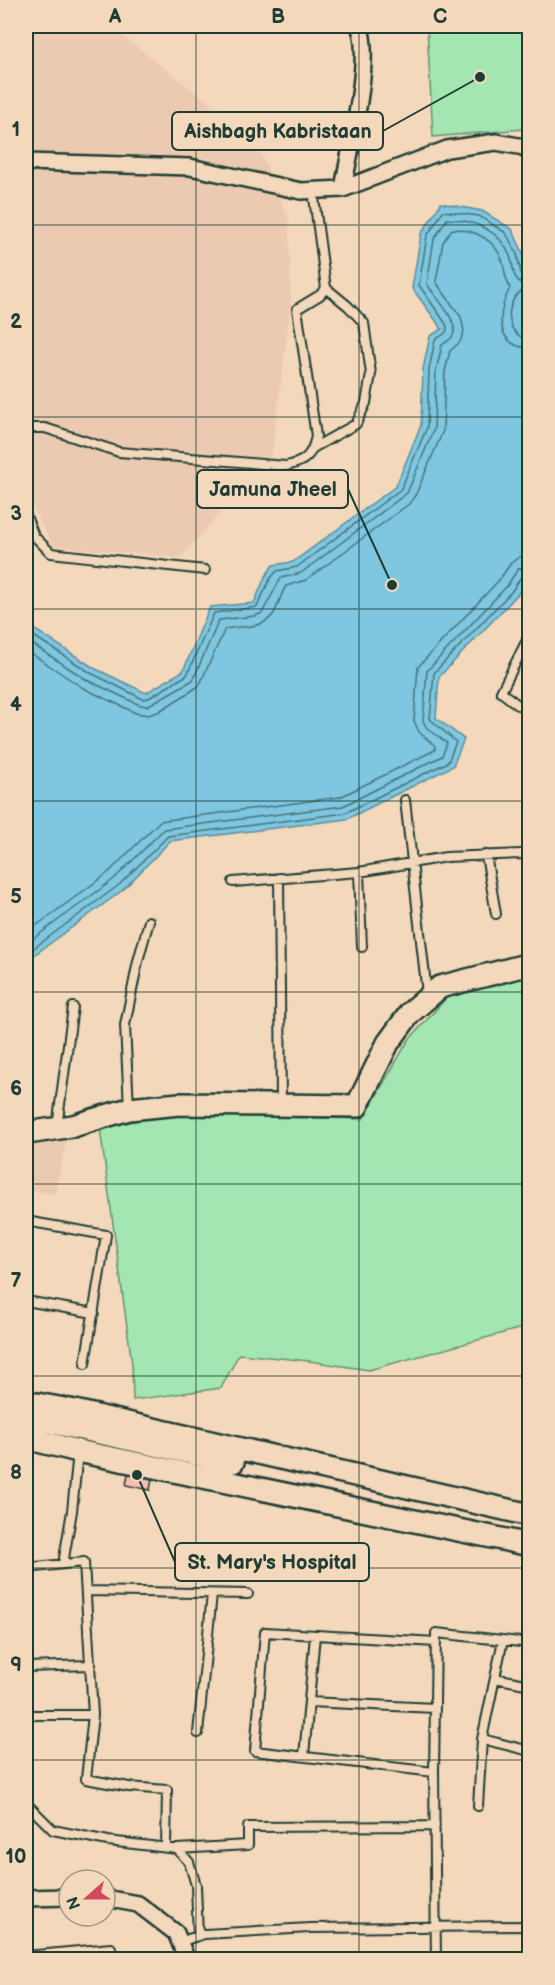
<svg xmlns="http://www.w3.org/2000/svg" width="555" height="1985" font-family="'Balsamiq Sans',sans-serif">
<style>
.built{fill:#eccab2}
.green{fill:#a3e6b1;stroke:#619272;stroke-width:1.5}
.water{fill:#7fc6e0;stroke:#598f9b;stroke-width:1.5}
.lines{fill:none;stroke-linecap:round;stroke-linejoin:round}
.shore{stroke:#457479;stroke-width:1.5}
.building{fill:#f8beaf;stroke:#1f3d34;stroke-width:1.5}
.lane-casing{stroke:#1f3d34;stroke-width:12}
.street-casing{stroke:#1f3d34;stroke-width:20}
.secondary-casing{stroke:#1f3d34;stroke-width:26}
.lane{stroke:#f4d8bb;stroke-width:8}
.street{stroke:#f4d8bb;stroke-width:15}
.secondary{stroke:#f4d8bb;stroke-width:21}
.grid{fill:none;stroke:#1f3d34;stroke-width:1.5;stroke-opacity:0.55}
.leader{fill:none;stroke:#1f3d34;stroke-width:2}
.callout-dot{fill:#1f3d34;stroke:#f4d8bb;stroke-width:2}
.callout{fill:#f4d8bb;stroke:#1f3d34;stroke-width:2}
.callout-label{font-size:20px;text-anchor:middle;font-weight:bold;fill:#1f3d34}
.neatline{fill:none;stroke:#1f3d34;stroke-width:2}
.grid-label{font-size:20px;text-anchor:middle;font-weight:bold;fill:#1f3d34}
</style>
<rect width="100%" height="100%" fill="#f4d8bb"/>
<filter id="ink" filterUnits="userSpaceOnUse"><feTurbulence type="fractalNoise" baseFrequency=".0167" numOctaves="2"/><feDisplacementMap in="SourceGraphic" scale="12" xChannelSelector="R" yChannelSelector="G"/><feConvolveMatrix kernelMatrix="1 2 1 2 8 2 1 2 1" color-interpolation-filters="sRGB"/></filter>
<g filter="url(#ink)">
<path class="built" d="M26 26H108L119 33 255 138 289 220 291 304 272 453 181 558 53 546 26 496Z
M26 982 36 983 26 1046Z
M26 1123 68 1133 55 1194 26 1190Z"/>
<path class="green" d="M427 26H529V133L524 129 433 137Z
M529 977V1326L369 1370 309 1361 239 1354 221 1388 133 1400 132 1364 100 1128 169 1114 363 1119 408 1041 447 997Z"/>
<path class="water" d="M441 203 482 211 512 229 523 253 529 287 523 322 530 327 529 574 518 594 439 677 436 718 464 739 453 766 347 819 170 841 123 890 26 961V629L28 625 94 668 146 693 183 671 210 607 254 603 265 577 273 565 293 562 396 486 421 425 423 369 430 336 442 329 412 288 421 234Z"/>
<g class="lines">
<path class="shore" d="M26 631 91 673 143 699 149 698 187 675 214 613 257 607 270 579 277 571 297 567 401 489 427 427 429 370 435 340C441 335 450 334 446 324L419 285 427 236 443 211 479 216 506 233 517 254 521 274 525 278H530
M26 640 87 680 140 705 147 706 193 680 219 620 255 616 262 613 281 578 301 573 407 493 434 429 436 371 442 345C446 342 451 340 453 335 460 321 434 296 427 284L434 239 447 219C474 220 500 230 510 256 517 276 508 272 526 288 523 291 518 293 515 297 505 313 508 337 530 339
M26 650 83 688 136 713 148 715 158 712 199 686 225 629C242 625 264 630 274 613 279 604 281 594 286 586L306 580 409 504 416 494 443 431 445 372 450 351 460 342 464 331 461 317 436 282 443 242 452 229C473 229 495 239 502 260 505 270 505 279 510 288 498 311 493 346 530 348
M26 933 108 873 160 821 340 797 435 750V746L419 732 414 721 418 667 499 580 511 563 519 557 530 556
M26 944 114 879 164 829 343 806 442 756 447 743 427 728 423 721 427 671 507 586 518 569 530 565
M26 954 119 885 168 836 345 813 448 762 456 742 430 719 434 673 512 591 523 574 530 572"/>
</g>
<path class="building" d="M128 1474 152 1479 150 1490 126 1485Z"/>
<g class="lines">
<defs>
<path id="lane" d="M26 428H45L119 452 286 466C305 462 312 456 316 436L297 309 320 295 326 288 313 190
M313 448 356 424 366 403 371 374 364 323 348 306 326 288
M26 516 34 536 51 553 205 570
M530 634 501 692 518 705 530 708
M405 800 427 994
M486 855 496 914
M359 872 362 947
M279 878 281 1104
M233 882 359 872 446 857 521 854 530 856
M129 1108 125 1025 138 961 149 921
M57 1127 73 1007
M26 1221 106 1235 85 1364
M26 1301 94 1313
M63 1564 72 1511 78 1452
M26 1568 84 1562 93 1715 86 1779 129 1787 167 1790 166 1847
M87 1591 248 1594
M26 1667 91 1665
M495 1678 530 1685
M309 1702 435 1708
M26 1715H93
M198 1733 212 1594
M482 1739 530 1751
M304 1756 315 1635
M434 1772 255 1751 265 1632 436 1642
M26 1803 53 1830 108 1841 177 1849 189 1862 196 1885 198 1936
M478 1806 482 1739 503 1640
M177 1849 248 1845V1827L435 1826
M179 1942 204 1934 310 1928 530 1926
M26 1956 111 1948 113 1960
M436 1960 434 1772 436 1633 530 1643"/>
<path id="street" d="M26 162 190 167 301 191 343 189 447 149 496 142 524 147 530 153
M343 189C349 152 373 56 359 26
M26 1898 69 1897
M105 1898 138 1904 176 1933 187 1960"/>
<path id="secondary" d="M26 1130 34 1132 73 1126 129 1109 179 1104 357 1106 388 1043 410 1013 440 987 530 964
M26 1402 70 1410 530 1515
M26 1417 233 1462
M26 1438 78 1451 530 1545"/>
</defs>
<use href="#lane" class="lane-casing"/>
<use href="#street" class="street-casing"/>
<use href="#secondary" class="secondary-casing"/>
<use href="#lane" class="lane"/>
<use href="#street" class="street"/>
<use href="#secondary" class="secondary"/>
</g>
</g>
<path class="grid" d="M196 26V1960M359 26V1960M26 225H530M26 417H530M26 609H530M26 801H530M26 992H530M26 1184H530M26 1376H530M26 1568H530M26 1760H530"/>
<path class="leader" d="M480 77L383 131M392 585L348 489M137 1475L175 1562"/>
<g class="callout-dot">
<circle cx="480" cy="77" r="6"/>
<circle cx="392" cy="585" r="6"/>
<circle cx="137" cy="1475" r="6"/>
</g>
<g class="callout">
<rect x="172" y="112" width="211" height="38" rx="6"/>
<rect x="197" y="470" width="151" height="38" rx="6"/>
<rect x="175" y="1543" width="194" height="38" rx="6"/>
</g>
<g class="callout-label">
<text x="278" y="138">Aishbagh Kabristaan</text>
<text x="273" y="496">Jamuna Jheel</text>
<text x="272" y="1569">St. Mary's Hospital</text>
</g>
<rect width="555" height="1985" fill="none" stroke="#f4d8bb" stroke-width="66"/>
<g transform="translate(87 1898) rotate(249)"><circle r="28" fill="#f4d8bb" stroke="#9f9a85" stroke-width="1.5"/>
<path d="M0-4.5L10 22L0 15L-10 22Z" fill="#d1495b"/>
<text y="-9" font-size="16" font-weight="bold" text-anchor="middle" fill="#1f3d34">N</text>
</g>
<rect x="33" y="33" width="489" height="1919" class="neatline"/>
<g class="grid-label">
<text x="115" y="23">A</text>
<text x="278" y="23">B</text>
<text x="440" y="23">C</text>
<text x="16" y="136">1</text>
<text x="16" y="328">2</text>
<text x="16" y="520">3</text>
<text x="16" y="711">4</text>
<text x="16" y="903">5</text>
<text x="16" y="1095">6</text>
<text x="16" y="1287">7</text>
<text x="16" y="1479">8</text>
<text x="16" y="1671">9</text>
<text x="16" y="1863">10</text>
</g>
</svg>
